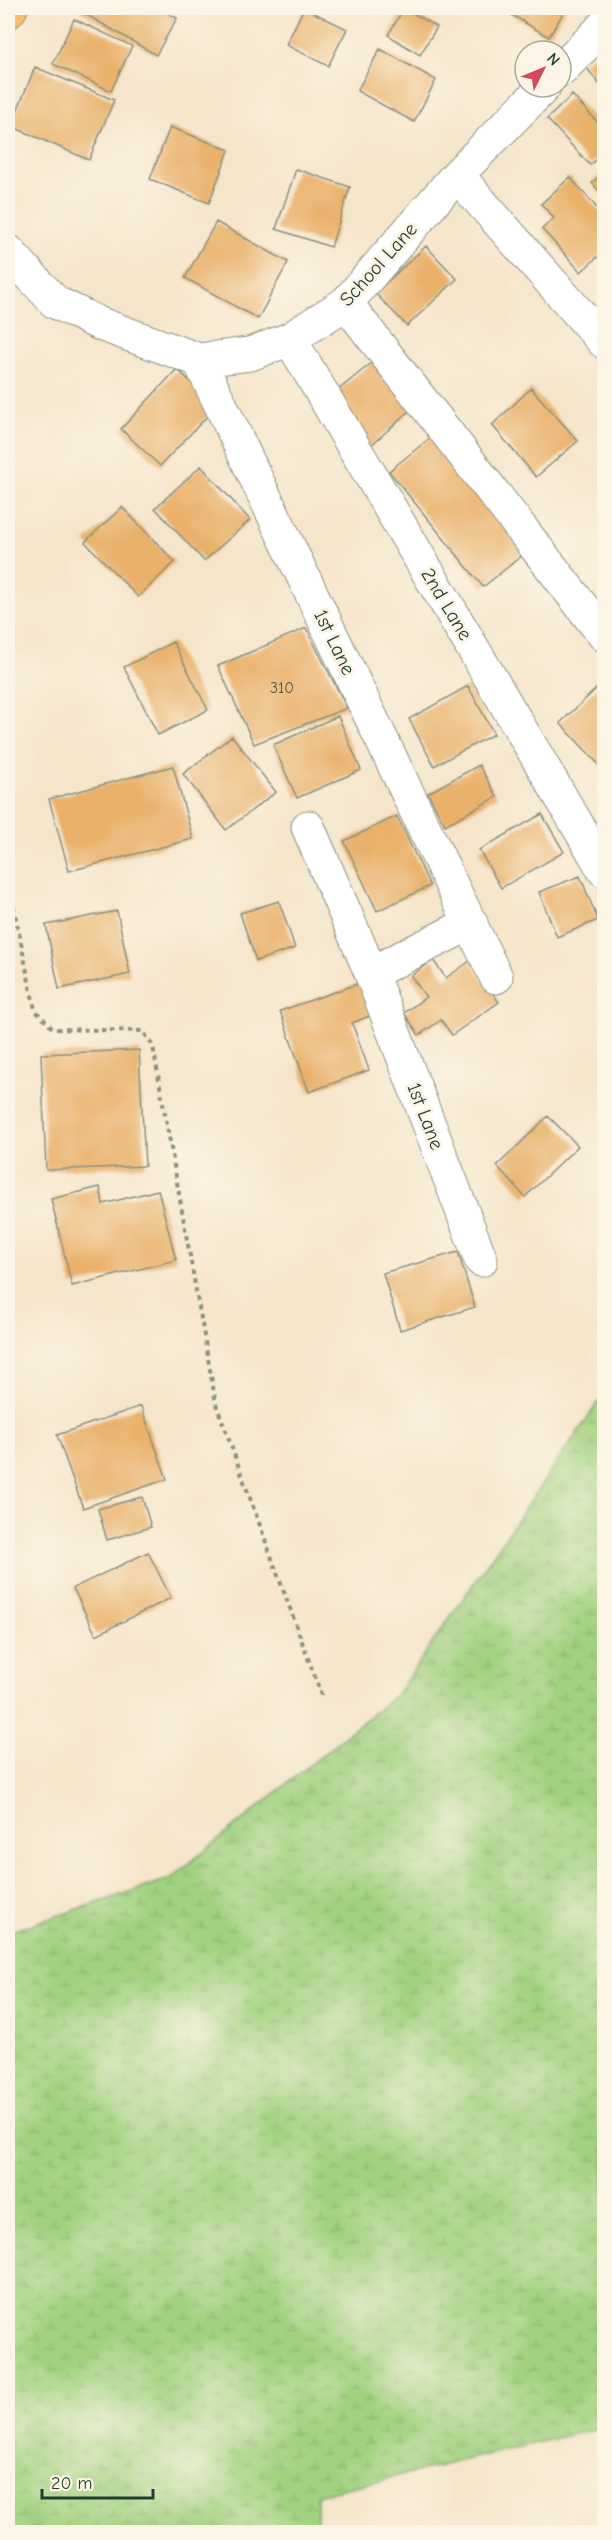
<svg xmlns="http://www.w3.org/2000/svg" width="612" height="2540" font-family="'Comic Neue',sans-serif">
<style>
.wetland{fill:url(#wetland-marsh);stroke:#60885a;stroke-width:1.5}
.building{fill:#e9b16b}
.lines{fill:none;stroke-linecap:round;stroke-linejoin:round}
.minor-casing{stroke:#8a917f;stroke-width:35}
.major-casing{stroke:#8a917f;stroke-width:35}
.path{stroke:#8a917f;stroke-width:4;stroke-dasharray:4.5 4.5;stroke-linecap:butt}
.minor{stroke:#fff;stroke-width:33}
.major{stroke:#f8bf6c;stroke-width:33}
.labels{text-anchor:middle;stroke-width:6;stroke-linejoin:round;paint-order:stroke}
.number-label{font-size:16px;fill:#525a42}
.street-label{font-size:20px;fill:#1f3d34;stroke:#fcf5e5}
</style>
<defs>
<pattern id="wetland-marsh" width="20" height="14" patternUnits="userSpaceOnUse" patternTransform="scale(1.5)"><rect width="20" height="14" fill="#a2d280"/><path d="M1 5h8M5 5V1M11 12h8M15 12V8" fill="none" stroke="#8bb56f"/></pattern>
</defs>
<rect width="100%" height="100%" fill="#fcf5e5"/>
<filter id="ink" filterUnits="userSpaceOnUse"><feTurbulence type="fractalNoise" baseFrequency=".0167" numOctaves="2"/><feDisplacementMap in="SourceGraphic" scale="12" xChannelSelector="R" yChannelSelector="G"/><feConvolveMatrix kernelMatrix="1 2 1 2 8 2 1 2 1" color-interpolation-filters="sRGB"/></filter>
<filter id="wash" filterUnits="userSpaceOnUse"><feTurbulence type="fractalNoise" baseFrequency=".008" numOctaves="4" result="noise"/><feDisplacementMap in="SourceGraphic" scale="24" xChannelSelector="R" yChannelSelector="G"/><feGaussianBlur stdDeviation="1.35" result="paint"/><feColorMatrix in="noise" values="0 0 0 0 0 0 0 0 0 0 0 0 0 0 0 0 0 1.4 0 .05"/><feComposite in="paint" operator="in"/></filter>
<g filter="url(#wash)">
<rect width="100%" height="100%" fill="#f5e5ca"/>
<path class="wetland" d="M604 1394V2427L317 2495V2532H8V1932L170 1879 398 1693Z"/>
<g id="blocks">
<path class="building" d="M82 8H158L177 18 156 55 80 11Z
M304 8 347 29 328 66 286 45Z
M404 8 437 27 420 55 388 35Z
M500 8H566L549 37Z
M74 19 132 46 111 91 53 64Z
M604 46V90L583 63Z
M380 49 436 80 414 122 357 91Z
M35 67 114 100 89 160 11 126Z
M572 95 604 129V152L590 165 547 119Z
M170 127 229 150 209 203 150 179Z
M296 169 350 187 331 247 276 229Z
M604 171V197L592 183Z
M570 177 604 216V251L581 272 542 229 554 218 541 204Z
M216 222 288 262 258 319 185 278Z
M426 246 457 279 407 326 375 293Z
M374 361 413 408 369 447 327 399Z
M177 369 217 406 160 466 121 429Z
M531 388 578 441 536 477 492 425Z
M435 434 529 550 483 587 389 471Z
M201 466 250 520 204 561 155 508Z
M122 507 175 562 138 597 85 542Z
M306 628 347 708 254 744 218 666Z
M173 642 208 710 158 735 124 667Z
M468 686 494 734 434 766 409 719Z
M597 688 604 696V770L560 723Z
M338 716 361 770 297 798 273 745Z
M232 736 276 792 226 830 183 774Z
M479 765 497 797 445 825 428 793Z
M173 766 193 839 69 871 49 799Z
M542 814 564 852 501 888 479 850Z
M397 816 430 886 377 911 344 841Z
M580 876 598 920 557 937 539 892Z
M279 901 295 948 256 961 240 913Z
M117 911 130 974 59 989 46 925Z
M433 960 446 978 470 961 499 1002 452 1035 441 1020 419 1035 404 1013 426 997 411 976Z
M360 983 372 1015 352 1023 369 1070 309 1092 280 1011Z
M139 1050 145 1166 46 1170 41 1054Z
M548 1116 578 1146 525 1197 497 1166Z
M100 1187 103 1204 158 1190 176 1260 72 1286 51 1199Z
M458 1252 475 1307 400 1330 383 1273Z
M141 1406 167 1479 83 1508 57 1435Z
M142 1497 151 1527 107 1540 98 1509Z
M148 1552 171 1598 96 1635 73 1588Z"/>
</g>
</g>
<g filter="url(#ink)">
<use href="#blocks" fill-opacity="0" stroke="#8a917f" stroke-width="1.5"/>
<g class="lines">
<defs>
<path id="minor" d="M561 70 604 26
M457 175 604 342
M8 251 55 302 100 324 199 360 250 354 290 339 346 303 457 175 544 87
M346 303 604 635
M290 339 604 870
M199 360 496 977
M308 827 371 973 481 1260
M371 973 471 923"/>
<path id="major" d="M8 12 11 8"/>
</defs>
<use href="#minor" class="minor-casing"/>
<use href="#major" class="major-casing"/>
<path class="path" d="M8 880 35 1010 53 1029 143 1031 153 1046 216 1404 322 1697"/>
<use href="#minor" class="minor"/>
<use href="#major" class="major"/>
</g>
</g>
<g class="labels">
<g class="number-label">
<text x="282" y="693">310</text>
</g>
<g class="street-label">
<text transform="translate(378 264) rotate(-48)" y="7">School Lane</text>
<text transform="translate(447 604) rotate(59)" y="7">2nd Lane</text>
<text transform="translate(335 642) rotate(64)" y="7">1st Lane</text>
<text transform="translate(426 1116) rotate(69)" y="7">1st Lane</text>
</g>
</g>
<rect width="612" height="2540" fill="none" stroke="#fcf5e5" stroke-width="30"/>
<g transform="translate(543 69) rotate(47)"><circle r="28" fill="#fcf5e5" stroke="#a4ab9e" stroke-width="1.5"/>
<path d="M0-4.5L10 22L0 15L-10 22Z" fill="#d1495b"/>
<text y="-9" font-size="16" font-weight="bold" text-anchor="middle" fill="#1f3d34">N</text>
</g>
<path d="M42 2489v9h111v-9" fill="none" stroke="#1f3d34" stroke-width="3"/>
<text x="51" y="2489" font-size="18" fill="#1f3d34" stroke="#fcf5e5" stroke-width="4.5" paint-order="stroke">20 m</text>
</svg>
